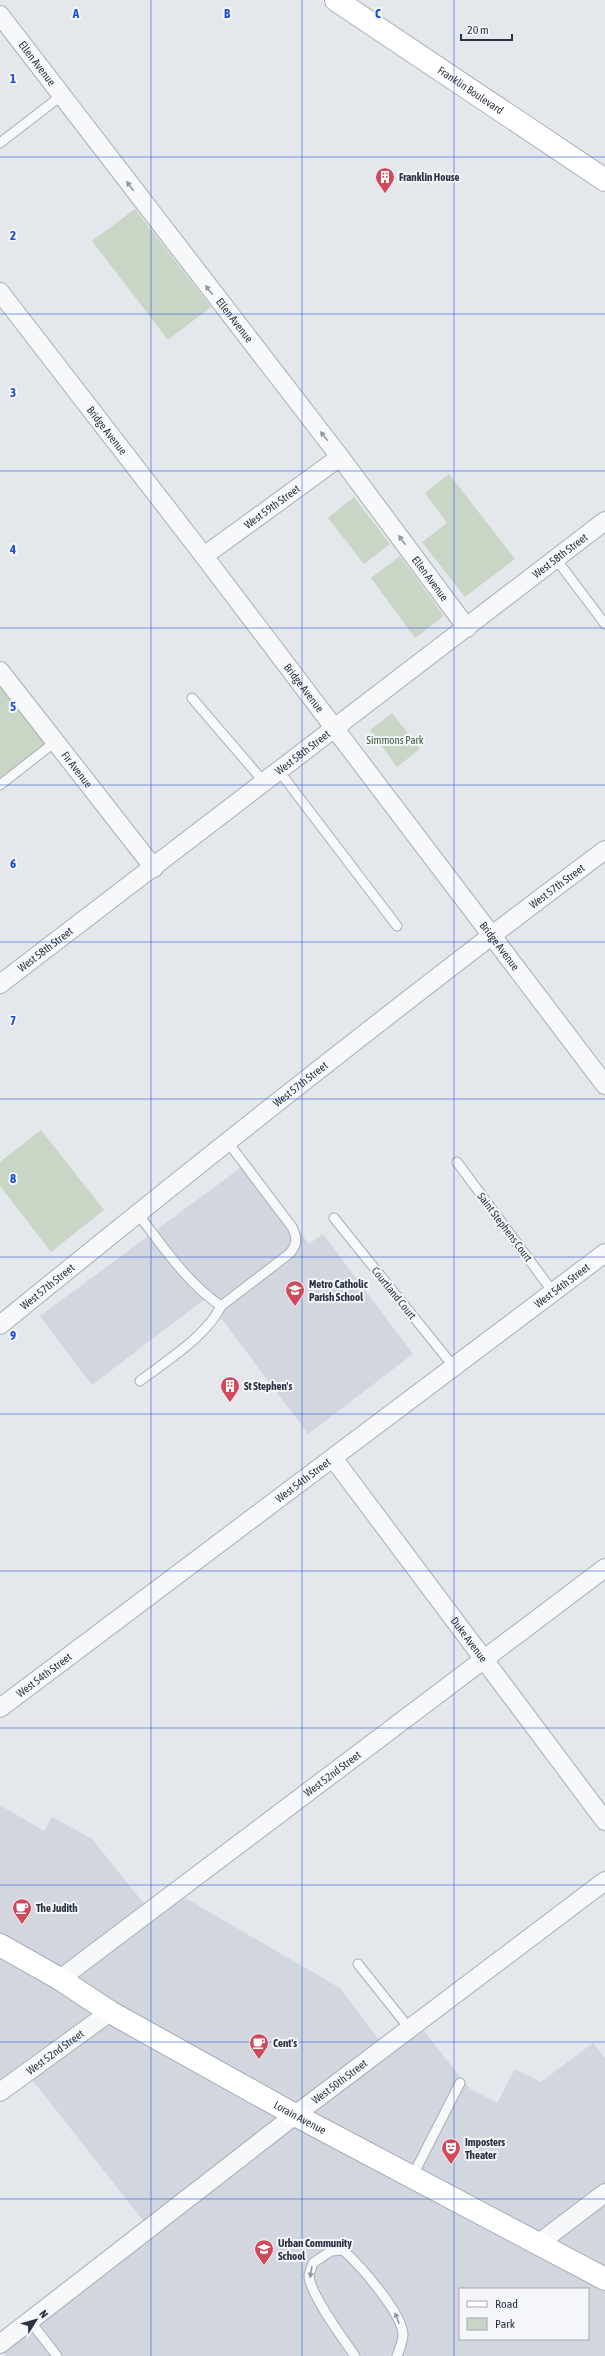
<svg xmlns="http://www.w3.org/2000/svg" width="605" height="2356" font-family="'Asap Condensed',sans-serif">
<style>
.built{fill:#d2d6de;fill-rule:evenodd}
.green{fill:#c9d6c5}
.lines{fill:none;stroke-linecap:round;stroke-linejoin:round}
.lane-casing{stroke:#a9aeb7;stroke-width:11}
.street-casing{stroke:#a9aeb7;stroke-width:20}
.secondary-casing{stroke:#a9aeb7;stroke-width:24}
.primary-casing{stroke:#a3abb8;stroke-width:24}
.lane{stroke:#f7f8fa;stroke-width:9}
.street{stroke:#f7f8fa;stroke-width:18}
.secondary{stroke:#fff;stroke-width:22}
.primary{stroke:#fff;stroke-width:22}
.oneway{fill:#9196a0}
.grid{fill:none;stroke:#1d4ed8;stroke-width:1;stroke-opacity:0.55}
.labels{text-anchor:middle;stroke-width:4;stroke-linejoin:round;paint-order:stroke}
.street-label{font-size:11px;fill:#2b3445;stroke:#f4f6f9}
.poi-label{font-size:11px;font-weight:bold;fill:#2b3445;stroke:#f4f6f9;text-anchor:start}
.park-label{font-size:11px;fill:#3f6138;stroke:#f4f6f9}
.grid-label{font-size:13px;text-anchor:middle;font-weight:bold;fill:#1d4ed8;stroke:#f4f6f9;stroke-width:4;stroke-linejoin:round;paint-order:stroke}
</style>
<rect width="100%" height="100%" fill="#e4e7ec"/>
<path class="built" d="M247 1163 309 1244 323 1234 413 1354 308 1434 206 1298 92 1385 40 1316Z
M0 1805 44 1831 52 1817 92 1839 150 1911 175 1892 340 1988 384 2047 417 2022 469 2088 497 2103 515 2069 541 2082 593 2043 605 2058V2356H6L0 2348 149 2228 27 2073 0 2092ZM460 2289H588V2339H460Z"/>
<path class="green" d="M135 209 211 307 168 340 92 241Z
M449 474 515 559 465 597 422 542 447 523 425 493Z
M354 497 390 544 364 564 328 518Z
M400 556 444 616 415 638 371 578Z
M0 671 55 742 0 785Z
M392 713 420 749 397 767 370 730Z
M41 1130 104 1210 51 1252 0 1186V1162Z"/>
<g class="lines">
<defs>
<path id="lane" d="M0 143 61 96
M556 559 605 624
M192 698 264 782
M279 771 397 926
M0 785 55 742
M457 1162 553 1292
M137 1213C163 1246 186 1282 221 1306L289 1254C297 1245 298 1239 292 1227L227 1141
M334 1218 454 1367
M140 1381C166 1361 207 1336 221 1306
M358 1964 409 2028
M412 2177 460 2083
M30 2321 57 2356
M355 2356C344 2340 309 2293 309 2275 310 2271 312 2267 313 2263L331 2251 343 2250C360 2265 403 2314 403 2335 403 2341 399 2351 397 2356"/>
<g id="street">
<path id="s1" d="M0 15 340 457 467 628"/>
<path id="s2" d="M0 292 204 556 605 1085"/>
<path id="s3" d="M204 556 340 457"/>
<path id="s4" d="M0 671 154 868"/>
<path id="s5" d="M0 984 605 521"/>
<path id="s6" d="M0 1325C199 1163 400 1003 605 850"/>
<path id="s7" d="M333 1458 605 1821"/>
<path id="s8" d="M0 1708 605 1253"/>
<path id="s9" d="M60 1979 605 1568"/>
<path id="s10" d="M0 2092 110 2012"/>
<path d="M538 2244 605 2193"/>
<path id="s11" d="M0 2344 295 2115 605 1881"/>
</g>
<g id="secondary">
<path id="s12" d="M336 0 605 180"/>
</g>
<g id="primary">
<path id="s13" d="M0 1945 60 1979 110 2012 295 2115 605 2279"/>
</g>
</defs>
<use href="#lane" class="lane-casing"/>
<use href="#street" class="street-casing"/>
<use href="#secondary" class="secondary-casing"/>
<use href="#primary" class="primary-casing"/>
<use href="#lane" class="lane"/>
<use href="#street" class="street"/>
<use href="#secondary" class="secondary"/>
<use href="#primary" class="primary"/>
</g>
<defs><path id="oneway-solid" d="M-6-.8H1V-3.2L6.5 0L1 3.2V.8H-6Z"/></defs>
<g class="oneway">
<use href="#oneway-solid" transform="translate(130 186) rotate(-127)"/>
<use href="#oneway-solid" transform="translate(209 290) rotate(-127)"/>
<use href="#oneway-solid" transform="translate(324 436) rotate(-128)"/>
<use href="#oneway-solid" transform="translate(402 540) rotate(-127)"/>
<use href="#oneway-solid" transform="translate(311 2272) rotate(99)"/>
<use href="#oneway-solid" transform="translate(397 2318) rotate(-111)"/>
</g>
<path class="grid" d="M151 0V2356M302 0V2356M454 0V2356M0 157H605M0 314H605M0 471H605M0 628H605M0 785H605M0 942H605M0 1099H605M0 1257H605M0 1414H605M0 1571H605M0 1728H605M0 1885H605M0 2042H605M0 2199H605"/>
<defs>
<symbol id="building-pin" viewBox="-11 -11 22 30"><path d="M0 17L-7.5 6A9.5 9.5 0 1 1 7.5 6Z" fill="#d1495b" stroke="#f4f6f9"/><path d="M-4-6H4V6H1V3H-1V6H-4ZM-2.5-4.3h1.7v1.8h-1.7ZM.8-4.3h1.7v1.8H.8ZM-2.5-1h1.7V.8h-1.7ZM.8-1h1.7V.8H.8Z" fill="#fff"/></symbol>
<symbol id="school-pin" viewBox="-11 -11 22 30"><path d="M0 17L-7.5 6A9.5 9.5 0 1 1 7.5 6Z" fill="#d1495b" stroke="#f4f6f9"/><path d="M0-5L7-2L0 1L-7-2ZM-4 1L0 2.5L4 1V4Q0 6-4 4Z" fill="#fff"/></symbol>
<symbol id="cafe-pin" viewBox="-11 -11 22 30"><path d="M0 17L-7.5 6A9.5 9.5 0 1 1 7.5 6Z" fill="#d1495b" stroke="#f4f6f9"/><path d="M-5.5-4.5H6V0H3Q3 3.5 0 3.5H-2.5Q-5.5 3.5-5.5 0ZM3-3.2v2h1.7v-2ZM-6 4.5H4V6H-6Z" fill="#fff"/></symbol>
<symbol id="theatre-pin" viewBox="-11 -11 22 30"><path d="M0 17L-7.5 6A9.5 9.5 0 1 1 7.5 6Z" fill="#d1495b" stroke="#f4f6f9"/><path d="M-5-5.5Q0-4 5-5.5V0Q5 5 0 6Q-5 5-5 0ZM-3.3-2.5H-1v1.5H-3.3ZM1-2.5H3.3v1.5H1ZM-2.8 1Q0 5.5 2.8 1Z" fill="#fff"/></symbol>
</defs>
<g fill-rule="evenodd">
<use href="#building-pin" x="374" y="166" width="22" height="30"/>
<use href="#school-pin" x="284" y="1279" width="22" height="30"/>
<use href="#building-pin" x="219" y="1375" width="22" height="30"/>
<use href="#cafe-pin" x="11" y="1897" width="22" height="30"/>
<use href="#cafe-pin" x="248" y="2032" width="22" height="30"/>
<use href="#theatre-pin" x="440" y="2137" width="22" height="30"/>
<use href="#school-pin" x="253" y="2238" width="22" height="30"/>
</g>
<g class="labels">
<g class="street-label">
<text dy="4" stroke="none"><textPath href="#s1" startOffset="61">Ellen Avenue</textPath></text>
<text dy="4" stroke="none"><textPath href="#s12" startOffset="162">Franklin Boulevard</textPath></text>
<text dy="4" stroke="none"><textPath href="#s1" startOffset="385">Ellen Avenue</textPath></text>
<text dy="4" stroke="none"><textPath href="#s2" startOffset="175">Bridge Avenue</textPath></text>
<text dy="4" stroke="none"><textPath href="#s3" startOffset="84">West 59th Street</textPath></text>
<text dy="4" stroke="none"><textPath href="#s5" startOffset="705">West 58th Street</textPath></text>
<text dy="4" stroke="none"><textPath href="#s1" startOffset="709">Ellen Avenue</textPath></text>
<text dy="4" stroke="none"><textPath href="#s2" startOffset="499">Bridge Avenue</textPath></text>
<text dy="4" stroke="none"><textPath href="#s5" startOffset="381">West 58th Street</textPath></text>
<text dy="4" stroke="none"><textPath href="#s4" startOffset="125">Fir Avenue</textPath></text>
<text dy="4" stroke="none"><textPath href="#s6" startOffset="709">West 57th Street</textPath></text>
<text dy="4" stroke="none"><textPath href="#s2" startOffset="823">Bridge Avenue</textPath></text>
<text dy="4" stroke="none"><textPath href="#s5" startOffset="57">West 58th Street</textPath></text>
<text dy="4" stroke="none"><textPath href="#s6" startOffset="385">West 57th Street</textPath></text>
<text transform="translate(505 1227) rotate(53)" y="4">Saint Stephens Court</text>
<text dy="4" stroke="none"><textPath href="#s6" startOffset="61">West 57th Street</textPath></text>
<text dy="4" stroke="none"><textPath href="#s8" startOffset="703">West 54th Street</textPath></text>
<text transform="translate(394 1293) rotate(51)" y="4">Courtland Court</text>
<text dy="4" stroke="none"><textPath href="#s8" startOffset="379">West 54th Street</textPath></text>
<text dy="4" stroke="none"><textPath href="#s7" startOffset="227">Duke Avenue</textPath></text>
<text dy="4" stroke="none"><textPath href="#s8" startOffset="55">West 54th Street</textPath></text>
<text dy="4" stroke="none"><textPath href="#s9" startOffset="341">West 52nd Street</textPath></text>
<text dy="4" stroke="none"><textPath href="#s10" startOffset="68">West 52nd Street</textPath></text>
<text dy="4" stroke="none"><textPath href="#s11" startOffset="429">West 50th Street</textPath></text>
<text dy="4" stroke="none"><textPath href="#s13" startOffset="346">Lorain Avenue</textPath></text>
</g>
<g class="poi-label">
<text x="399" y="181">Franklin House</text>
<text x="309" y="1288">Metro Catholic<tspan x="309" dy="13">Parish School</tspan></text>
<text x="244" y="1390">St Stephen's</text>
<text x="36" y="1912">The Judith</text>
<text x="273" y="2047">Cent's</text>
<text x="465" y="2146">Imposters<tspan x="465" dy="13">Theater</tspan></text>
<text x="278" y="2247">Urban Community<tspan x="278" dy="13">School</tspan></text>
</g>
<g class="park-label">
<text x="395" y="744">Simmons Park</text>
</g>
</g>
<g class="grid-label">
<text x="76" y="18">A</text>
<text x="227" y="18">B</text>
<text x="378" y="18">C</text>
<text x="13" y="83">1</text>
<text x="13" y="240">2</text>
<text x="13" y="397">3</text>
<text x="13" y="554">4</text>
<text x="13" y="711">5</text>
<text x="13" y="868">6</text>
<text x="13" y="1025">7</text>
<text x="13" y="1183">8</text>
<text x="13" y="1340">9</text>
</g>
<rect x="459" y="2288" width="130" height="52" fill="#f4f6f9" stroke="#a4a8b1"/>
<rect x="467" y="2301" width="20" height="6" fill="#ffffff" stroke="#a4a8b1"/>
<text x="495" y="2308" font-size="12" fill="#2b3445">Road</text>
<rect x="467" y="2318" width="20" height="12" fill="#c9d6c5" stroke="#a4a8b1"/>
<text x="495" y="2328" font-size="12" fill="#2b3445">Park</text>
<g transform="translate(36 2320) rotate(53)" stroke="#f4f6f9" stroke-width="3" paint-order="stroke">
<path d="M0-3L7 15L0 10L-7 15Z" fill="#2b3445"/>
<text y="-6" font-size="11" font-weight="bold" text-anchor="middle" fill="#2b3445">N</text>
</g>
<path d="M461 34v6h51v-6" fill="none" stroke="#2b3445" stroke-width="2"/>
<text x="467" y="34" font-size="12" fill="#2b3445" stroke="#f4f6f9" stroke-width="3" paint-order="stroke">20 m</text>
</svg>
